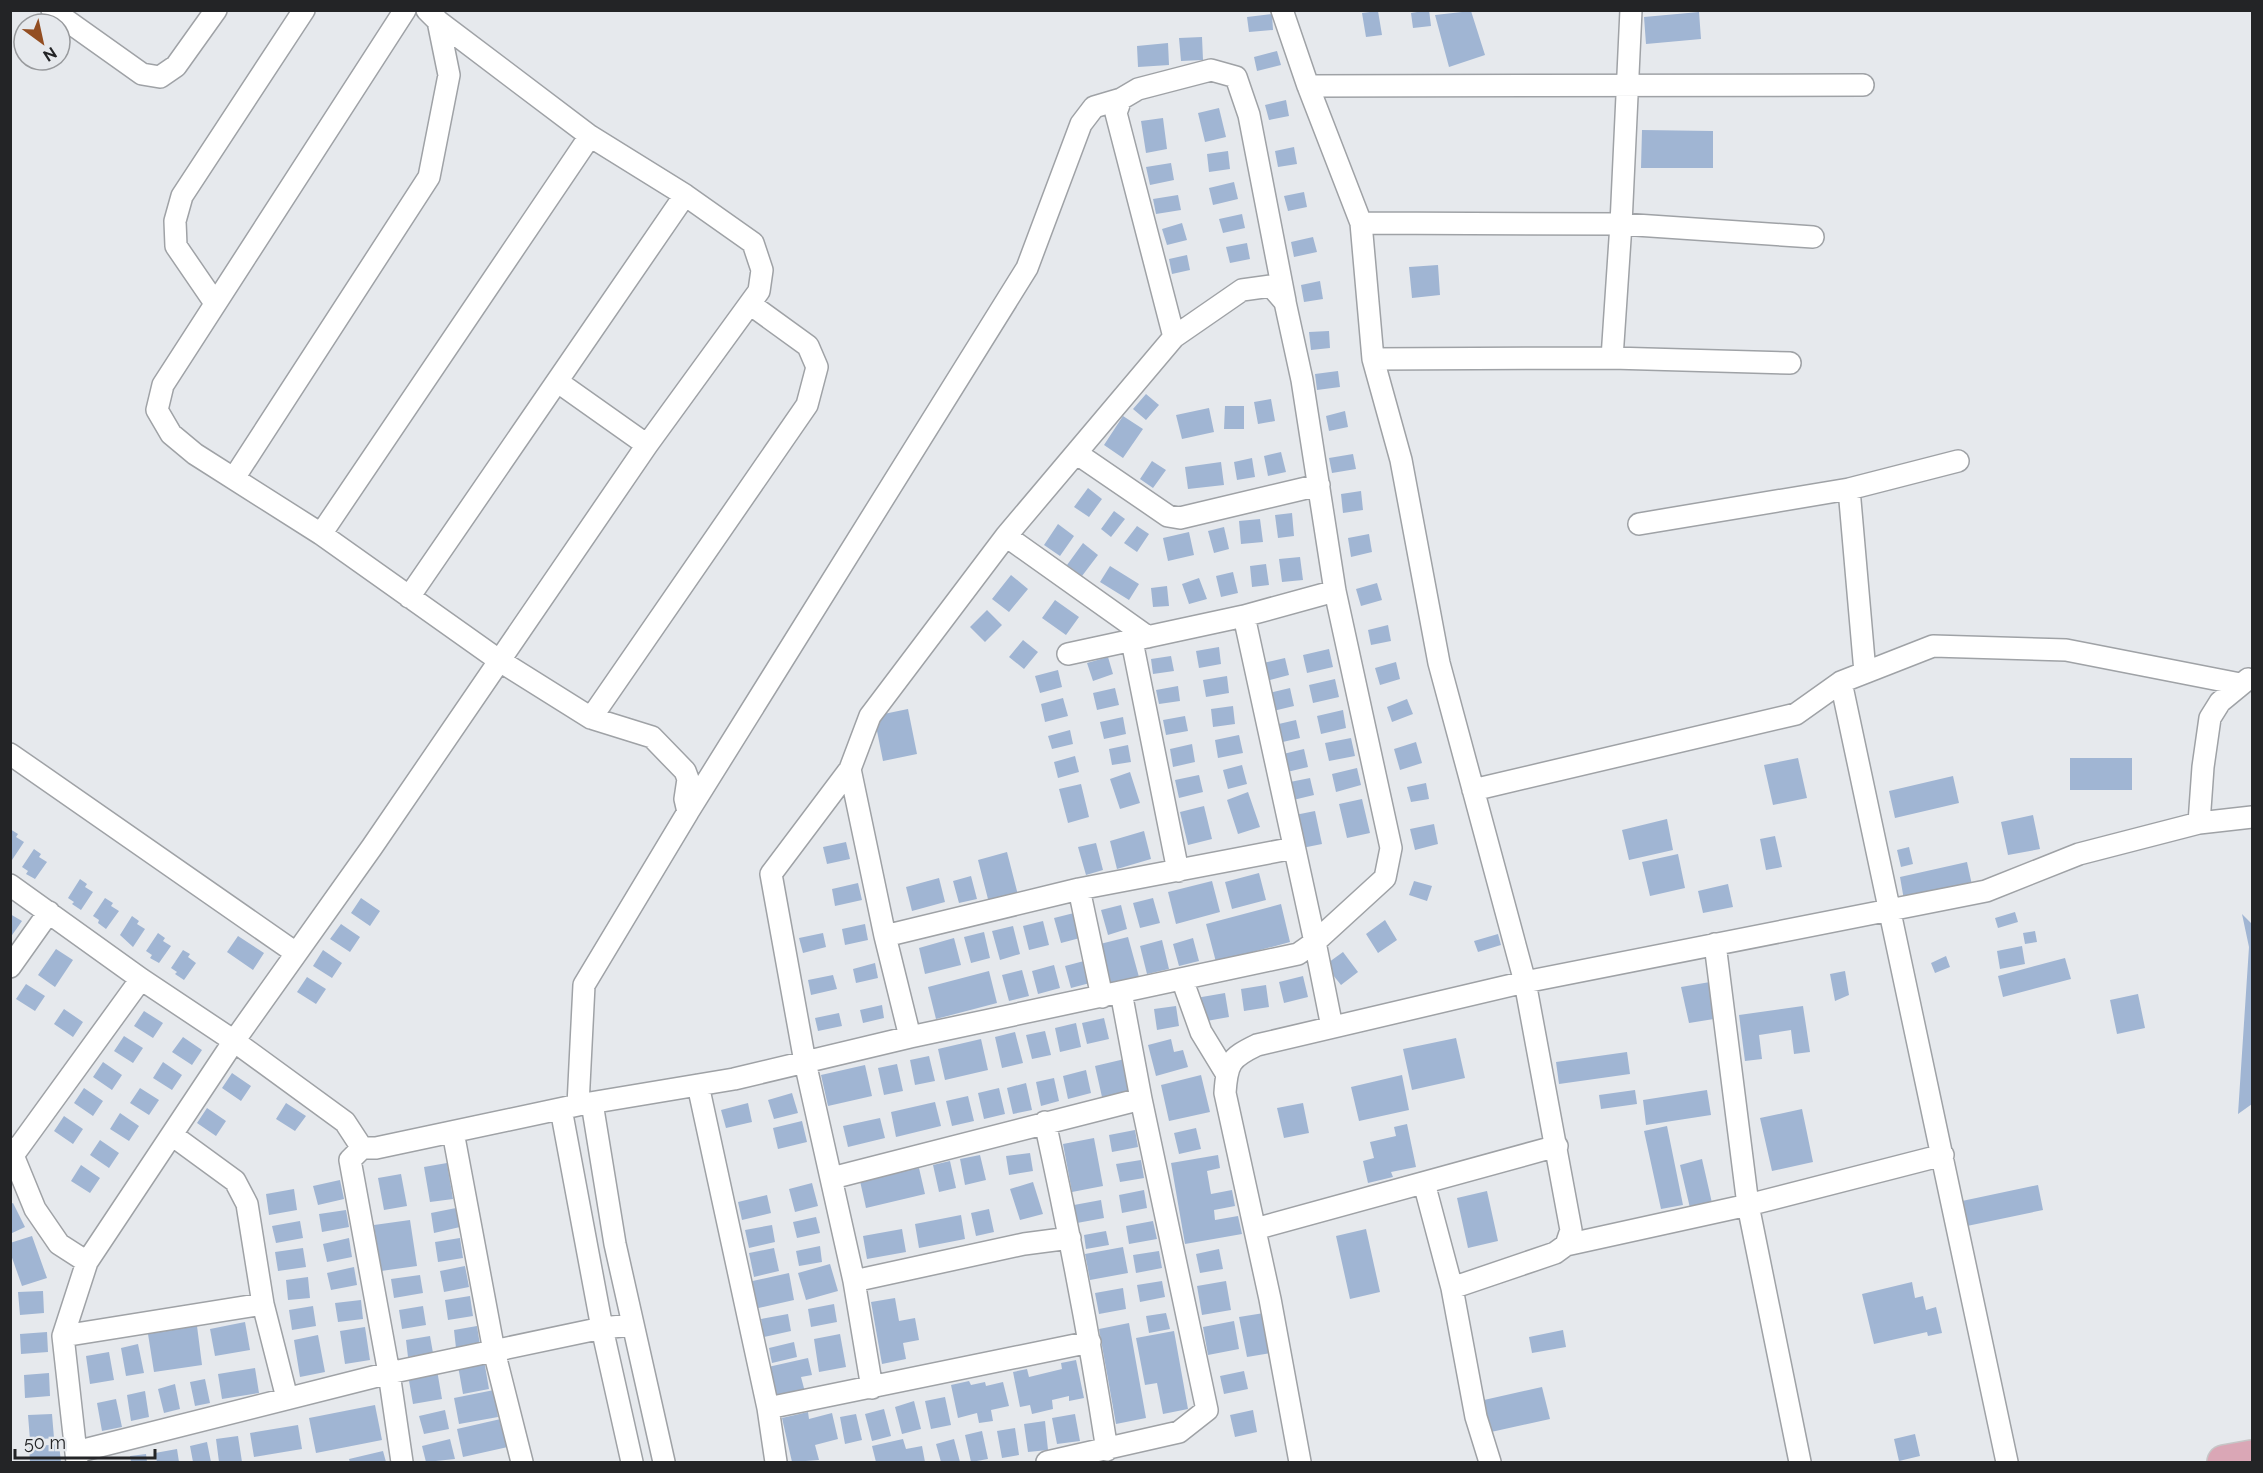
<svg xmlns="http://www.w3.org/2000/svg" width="2263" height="1473" font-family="Raleway,sans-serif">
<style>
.building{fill:#a0b5d3}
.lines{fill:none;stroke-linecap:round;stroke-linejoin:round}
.street-casing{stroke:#9fa2a6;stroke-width:24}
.primary-casing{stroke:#c6c6c7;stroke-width:36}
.street{stroke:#fff;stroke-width:21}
.primary{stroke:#daa7b6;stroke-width:33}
</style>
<rect width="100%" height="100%" fill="#e6e9ed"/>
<path class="building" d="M1429 10 1431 26 1413 28 1411 13Z
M1378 11 1382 35 1366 37 1362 13Z
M1471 11 1485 55 1449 67 1435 15Z
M1699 12 1701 39 1646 44 1644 17Z
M1272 14 1273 30 1249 32 1247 17Z
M1202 37 1203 60 1181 61 1179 38Z
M1168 43 1169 65 1138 67 1137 46Z
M1277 51 1281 65 1257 71 1254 57Z
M1286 100 1289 116 1269 120 1265 105Z
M1219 108 1226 137 1205 142 1198 113Z
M1163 118 1167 149 1146 153 1141 121Z
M1642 130 1713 131V168H1641Z
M1294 147 1297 164 1278 167 1275 151Z
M1228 151 1230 169 1209 172 1207 154Z
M1171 163 1174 180 1150 185 1146 167Z
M1234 182 1238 199 1213 205 1209 188Z
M1304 192 1307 207 1288 211 1284 196Z
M1178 195 1181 210 1156 214 1153 199Z
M1242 214 1245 228 1223 233 1219 219Z
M1182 223 1187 240 1167 245 1162 229Z
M1313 237 1317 252 1294 257 1291 242Z
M1247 243 1250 259 1230 263 1226 247Z
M1187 255 1190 270 1172 274 1169 259Z
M1438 265 1440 295 1412 298 1409 267Z
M1320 281 1323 299 1304 302 1301 285Z
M1329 331 1330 348 1311 350 1309 332Z
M1338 371 1340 387 1317 390 1315 374Z
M1146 394 1159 405 1146 420 1133 409Z
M1271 399 1275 421 1258 424 1254 402Z
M1225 406H1244V429H1224Z
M1209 408 1214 432 1182 439 1176 415Z
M1345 411 1348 427 1329 431 1326 416Z
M1123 416 1143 429 1123 458 1104 445Z
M1281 452 1286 472 1268 476 1264 456Z
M1353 454 1356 469 1332 473 1329 458Z
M1252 458 1255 477 1237 480 1234 462Z
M1152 461 1166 470 1153 488 1140 479Z
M1221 462 1224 485 1188 489 1185 467Z
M1088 488 1102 499 1089 517 1074 507Z
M1361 491 1363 510 1343 513 1341 494Z
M1114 511 1125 519 1111 537 1101 529Z
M1292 513 1294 536 1278 538 1275 515Z
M1260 519 1263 542 1241 544 1239 521Z
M1058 524 1074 536 1060 556 1044 545Z
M1137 526 1149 534 1137 552 1124 543Z
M1224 527 1229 549 1214 553 1208 531Z
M1189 532 1194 555 1168 561 1163 538Z
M1369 534 1372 552 1351 557 1348 538Z
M1083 543 1098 555 1082 576 1067 565Z
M1300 557 1303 580 1282 582 1279 559Z
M1266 564 1269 585 1252 587 1250 566Z
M1110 566 1139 584 1129 600 1100 582Z
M1233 572 1238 593 1221 597 1216 576Z
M1011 575 1028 589 1009 612 992 599Z
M1199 578 1207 599 1189 604 1182 584Z
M1377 583 1382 600 1361 606 1356 589Z
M1167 586 1169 606 1153 607 1151 588Z
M1055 600 1079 617 1066 635 1042 618Z
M987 610 1002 625 985 642 970 627Z
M1388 625 1391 641 1371 645 1368 630Z
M1023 640 1038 652 1024 669 1009 657Z
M1219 647 1221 664 1199 668 1196 651Z
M1329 649 1333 667 1307 673 1303 655Z
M1171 656 1174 671 1153 674 1151 659Z
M1108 657 1113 674 1093 681 1087 663Z
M1285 658 1289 675 1263 682 1259 664Z
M1396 662 1400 679 1380 685 1375 668Z
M1058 670 1062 687 1040 693 1035 676Z
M1227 676 1229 693 1206 697 1203 680Z
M1335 679 1339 697 1313 703 1309 685Z
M1178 686 1180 701 1159 704 1156 690Z
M1115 688 1119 705 1097 710 1093 693Z
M1290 688 1294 706 1269 712 1265 694Z
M1063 698 1068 716 1045 722 1041 704Z
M1407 699 1413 714 1392 722 1387 707Z
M1233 706 1235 724 1213 727 1211 709Z
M908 709 917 754 883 761 874 716Z
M1343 710 1346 728 1321 734 1317 716Z
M1185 716 1188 731 1166 735 1163 720Z
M1123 717 1126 734 1104 739 1100 722Z
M1296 720 1300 738 1274 744 1270 726Z
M1070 730 1073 744 1052 749 1048 736Z
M1239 735 1243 753 1218 758 1215 740Z
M1351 738 1355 756 1329 761 1325 743Z
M1416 742 1422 763 1400 770 1394 749Z
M1192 744 1195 762 1173 767 1170 749Z
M1128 745 1131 762 1112 765 1109 749Z
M1304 749 1308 767 1283 773 1279 755Z
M1075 756 1079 772 1058 778 1054 762Z
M1798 758 1807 798 1773 805 1764 765Z
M2070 758H2132V790H2070Z
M1242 765 1247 784 1228 789 1223 770Z
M1357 768 1361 785 1336 792 1332 774Z
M1130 772 1140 803 1120 809 1110 779Z
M1199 775 1203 792 1179 798 1175 780Z
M1953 776 1959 803 1895 818 1889 791Z
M1310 778 1314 795 1289 801 1285 783Z
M1426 783 1429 799 1411 802 1407 787Z
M1081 784 1089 817 1068 823 1059 789Z
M1248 792 1260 827 1238 834 1227 800Z
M1362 799 1370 833 1347 838 1339 804Z
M1204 806 1212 839 1188 845 1180 812Z
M1315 811 1322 844 1302 848 1295 815Z
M2033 815 2040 849 2008 855 2001 822Z
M1667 819 1673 850 1629 860 1622 830Z
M1434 824 1438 844 1415 850 1410 829Z
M10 829 18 834 16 837 24 842 12 860 10 859Z
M1144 831 1151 859 1117 869 1110 841Z
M1775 836 1782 867 1766 870 1760 839Z
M846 842 850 859 827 864 823 847Z
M1096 843 1103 870 1086 875 1078 847Z
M1909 847 1913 864 1901 867 1897 850Z
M34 849 41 854 39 857 47 862 35 879 26 874 28 871 22 867Z
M1007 852 1018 895 989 903 978 860Z
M1678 854 1685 888 1650 896 1642 862Z
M1967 862 1972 885 1904 900 1900 877Z
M1259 873 1266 900 1232 909 1225 882Z
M971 876 977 899 959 903 953 881Z
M939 878 945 902 912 911 906 887Z
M80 879 87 884 85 887 93 892 81 910 72 904 74 902 68 898Z
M1212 881 1220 912 1176 924 1168 892Z
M1414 881 1432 886 1427 901 1409 895Z
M858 883 862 900 835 906 832 889Z
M1728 884 1733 907 1703 913 1698 891Z
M105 898 113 903 111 906 119 911 106 929 98 923 99 920 93 916Z
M361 898 380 911 370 926 351 913Z
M1153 898 1160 923 1140 928 1133 903Z
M1281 904 1290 942 1216 962 1206 924Z
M1121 905 1127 929 1108 935 1101 910Z
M2015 912 2018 922 1998 928 1995 918Z
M1074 913 1080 938 1061 943 1054 918Z
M10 914 22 921 10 938Z
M2242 914 2252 924V1104L2238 1114 2249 947Z
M132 916 139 921 137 924 145 929 133 947 120 935Z
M1385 920 1397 940 1378 953 1366 934Z
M1043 921 1049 945 1029 950 1023 926Z
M341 924 360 937 350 952 330 939Z
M865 924 868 940 845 945 842 929Z
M1013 926 1020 954 1000 960 992 931Z
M2035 931 2037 942 2025 944 2023 933Z
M984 932 990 958 971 963 964 937Z
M158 933 165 938 163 941 171 946 159 963 150 958 152 955 146 951Z
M823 933 826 947 803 953 799 938Z
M1498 934 1501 945 1478 952 1474 941Z
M238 936 264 953 253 970 227 952Z
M1128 937 1139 977 1107 985 1096 945Z
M954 938 961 965 925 974 919 948Z
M1193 938 1199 961 1179 966 1173 944Z
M1162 940 1169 969 1147 974 1140 946Z
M2022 946 2025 964 2000 969 1997 951Z
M56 949 73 960 55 987 38 975Z
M183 950 190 954 188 957 196 963 184 980 175 974 177 972 171 968Z
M323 950 342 963 332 978 313 966Z
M1343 952 1358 972 1341 985 1325 965Z
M1946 956 1950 967 1935 973 1931 963Z
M2065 958 2071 979 2003 997 1998 976Z
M1084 961 1090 983 1071 988 1065 966Z
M875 963 878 978 856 983 853 969Z
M1054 965 1060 988 1038 994 1032 971Z
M1022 970 1029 996 1009 1001 1002 975Z
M989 971 997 1003 936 1019 928 987Z
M1845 971 1849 995 1835 1001 1830 974Z
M833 975 837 989 811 995 808 980Z
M1303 976 1308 997 1284 1003 1279 982Z
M307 977 326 989 316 1004 297 992Z
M1710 982 1720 1018 1689 1023 1681 987Z
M26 984 45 996 35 1011 16 999Z
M1266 985 1269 1007 1244 1011 1241 989Z
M1225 993 1229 1017 1201 1022 1196 998Z
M2138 994 2145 1028 2117 1034 2110 1000Z
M882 1005 884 1018 863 1023 860 1010Z
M1176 1006 1179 1026 1157 1030 1154 1009Z
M1803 1006 1810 1052 1794 1054 1791 1030 1759 1035 1762 1059 1745 1061 1739 1015Z
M64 1009 83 1022 73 1037 54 1024Z
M144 1011 163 1023 153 1038 134 1026Z
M839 1013 842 1026 818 1031 815 1018Z
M1104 1018 1109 1039 1087 1044 1082 1023Z
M1076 1023 1081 1047 1060 1052 1055 1028Z
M1045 1031 1051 1055 1032 1059 1026 1035Z
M1015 1032 1023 1063 1002 1068 995 1037Z
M124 1036 143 1048 133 1063 114 1051Z
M183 1037 202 1050 192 1065 172 1052Z
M1456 1038 1465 1078 1412 1090 1403 1049Z
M981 1039 988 1070 945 1080 938 1049Z
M1171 1039 1174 1052 1183 1050 1188 1067 1156 1076 1148 1045Z
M1627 1052 1630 1074 1559 1084 1556 1062Z
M929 1056 935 1081 915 1085 910 1060Z
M1129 1058 1136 1089 1102 1097 1095 1066Z
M103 1062 122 1075 112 1090 93 1077Z
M163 1062 182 1075 172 1090 153 1078Z
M897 1064 903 1091 884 1095 878 1068Z
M865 1065 872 1096 828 1106 821 1075Z
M1086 1070 1091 1093 1068 1099 1063 1076Z
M232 1073 251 1086 241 1101 222 1088Z
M1201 1075 1210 1112 1169 1121 1161 1085Z
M1402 1075 1409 1110 1359 1121 1351 1087Z
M1054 1078 1059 1101 1041 1106 1036 1082Z
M1026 1083 1032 1110 1013 1114 1007 1088Z
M84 1088 103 1101 93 1116 74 1103Z
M140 1088 159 1100 149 1115 130 1103Z
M999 1088 1005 1114 984 1119 978 1093Z
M1635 1090 1637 1104 1601 1109 1599 1095Z
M1707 1090 1711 1115 1646 1125 1643 1100Z
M792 1093 798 1113 774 1119 768 1100Z
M968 1096 974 1121 952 1126 946 1101Z
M935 1102 941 1126 896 1137 891 1112Z
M286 1103 306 1116 295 1131 276 1119Z
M748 1103 752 1122 726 1128 721 1110Z
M1303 1103 1309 1133 1284 1138 1277 1108Z
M207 1108 226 1121 216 1136 197 1123Z
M1802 1109 1813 1162 1772 1171 1760 1118Z
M120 1113 139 1126 129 1141 110 1129Z
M64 1116 83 1129 73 1144 54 1131Z
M880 1118 885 1138 848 1147 843 1126Z
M802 1121 807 1142 778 1149 773 1128Z
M1407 1124 1416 1167 1391 1172 1393 1177 1368 1183 1363 1161 1374 1158 1370 1142 1396 1136 1394 1127Z
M1667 1126 1683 1205 1661 1209 1644 1131Z
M1196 1128 1201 1149 1179 1154 1174 1133Z
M1135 1130 1138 1147 1112 1152 1109 1135Z
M1094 1138 1103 1186 1072 1192 1063 1144Z
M100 1140 119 1153 109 1168 90 1155Z
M1030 1153 1033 1171 1009 1175 1006 1156Z
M980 1155 986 1180 965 1185 960 1159Z
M1218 1155 1220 1168 1207 1171 1211 1194 1232 1190 1235 1206 1214 1210 1215 1220 1238 1216 1242 1234 1185 1244 1171 1163Z
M1702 1159 1712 1203 1690 1208 1680 1165Z
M1141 1160 1144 1178 1120 1182 1116 1164Z
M950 1161 956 1188 939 1192 933 1165Z
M447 1163 453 1199 430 1202 424 1167Z
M81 1165 100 1178 90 1193 71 1181Z
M919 1168 925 1194 866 1208 860 1181Z
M401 1174 407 1206 384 1210 378 1178Z
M340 1180 344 1199 318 1205 313 1186Z
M1033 1182 1043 1214 1020 1220 1010 1189Z
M812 1183 818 1206 795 1212 789 1189Z
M2038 1185 2043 1210 1967 1226 1962 1201Z
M294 1189 297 1210 269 1215 266 1194Z
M1144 1190 1147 1208 1122 1213 1119 1195Z
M1487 1191 1498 1241 1468 1248 1457 1198Z
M767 1195 771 1213 742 1220 738 1202Z
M1101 1200 1104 1218 1077 1223 1074 1205Z
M13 1203 25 1227 10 1234V1204Z
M456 1208 460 1227 434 1233 431 1213Z
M989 1209 994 1232 976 1236 971 1213Z
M346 1210 349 1227 322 1232 319 1214Z
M961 1215 965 1239 919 1248 915 1224Z
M816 1217 820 1233 797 1238 793 1222Z
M410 1220 417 1266 381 1271 374 1225Z
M300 1221 303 1238 276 1243 272 1226Z
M1153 1221 1157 1239 1129 1244 1126 1226Z
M772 1225 775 1242 749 1248 745 1230Z
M902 1229 906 1252 867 1259 863 1236Z
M1366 1229 1380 1292 1350 1299 1336 1236Z
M1106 1231 1109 1245 1086 1249 1084 1235Z
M32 1236 47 1278 22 1286 10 1252V1243Z
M349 1238 352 1257 327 1262 323 1244Z
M460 1238 463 1258 438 1262 435 1242Z
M820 1246 822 1262 799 1266 796 1251Z
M1123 1247 1128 1273 1090 1280 1085 1254Z
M303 1248 306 1267 278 1271 275 1252Z
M774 1248 779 1271 754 1277 749 1253Z
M1219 1249 1223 1269 1200 1273 1196 1254Z
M1159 1251 1162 1268 1136 1273 1133 1255Z
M830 1264 838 1291 806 1300 798 1273Z
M465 1266 469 1287 444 1292 440 1271Z
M354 1267 357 1285 331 1290 327 1273Z
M789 1273 794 1300 754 1309 748 1282Z
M420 1275 423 1293 394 1298 391 1279Z
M308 1277 310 1298 288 1300 286 1280Z
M1162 1281 1165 1297 1140 1302 1137 1285Z
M1226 1281 1231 1310 1202 1315 1197 1286Z
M1912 1282 1915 1298 1923 1296 1926 1310 1936 1307 1942 1333 1928 1336 1927 1332 1874 1344 1862 1294Z
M1123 1288 1126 1309 1099 1314 1095 1293Z
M43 1291 44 1313 20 1315 18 1292Z
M470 1296 473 1316 448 1320 445 1300Z
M895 1298 899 1321 915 1318 919 1340 903 1343 906 1359 882 1364 871 1302Z
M361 1300 363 1319 338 1322 335 1303Z
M834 1304 837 1322 811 1327 808 1309Z
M313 1306 316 1326 292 1330 289 1310Z
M423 1306 426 1325 402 1329 399 1310Z
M1166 1313 1170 1329 1149 1333 1146 1316Z
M1264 1313 1271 1353 1247 1357 1239 1317Z
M788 1314 791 1331 764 1337 761 1319Z
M1234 1321 1239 1349 1208 1355 1203 1327Z
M245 1322 250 1350 215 1356 210 1329Z
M1129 1323 1146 1418 1116 1424 1099 1329Z
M197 1326 202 1365 154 1372 148 1334Z
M477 1326 480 1345 456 1348 454 1330Z
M365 1327 370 1360 345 1364 340 1331Z
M1563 1330 1566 1347 1532 1353 1529 1337Z
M1174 1331 1188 1409 1163 1414 1157 1383 1145 1385 1136 1338Z
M47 1332 48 1352 21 1354 20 1334Z
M840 1334 846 1367 819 1372 814 1339Z
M318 1335 325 1372 300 1377 294 1340Z
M430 1336 433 1353 408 1357 406 1340Z
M794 1342 797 1357 772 1363 769 1348Z
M138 1344 144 1373 126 1376 121 1348Z
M109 1352 114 1380 90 1384 86 1356Z
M808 1358 812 1375 801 1377 805 1392 776 1399 768 1367Z
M484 1360 489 1389 463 1394 458 1366Z
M1076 1360 1084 1398 1069 1401V1396L1052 1400 1053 1409 1032 1414 1030 1405 1020 1407 1013 1372 1027 1369 1029 1377 1062 1369 1061 1363Z
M255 1368 259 1393 222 1399 218 1374Z
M437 1370 442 1399 413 1404 408 1375Z
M1244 1371 1248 1389 1224 1394 1220 1376Z
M49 1373 50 1396 25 1398 24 1375Z
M205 1379 210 1403 195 1406 190 1382Z
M969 1381 971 1385 985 1382 986 1386 1003 1382 1009 1406 991 1410 993 1421 979 1423 977 1413 958 1418 951 1385Z
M175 1384 180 1409 164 1413 158 1389Z
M1542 1387 1550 1419 1491 1432 1484 1400Z
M494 1390 498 1417 459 1424 454 1398Z
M145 1391 149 1417 131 1421 127 1395Z
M945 1397 951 1425 931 1429 925 1401Z
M116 1399 122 1427 102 1431 97 1403Z
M914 1401 921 1429 902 1434 895 1407Z
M375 1405 382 1440 316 1453 309 1418Z
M884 1409 891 1436 872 1441 865 1414Z
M445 1410 449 1429 424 1434 419 1416Z
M1253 1410 1257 1432 1235 1437 1230 1415Z
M808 1412 809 1419 832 1413 838 1439 815 1445 819 1460 792 1462 782 1418Z
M52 1414 54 1438 30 1440 28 1415Z
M856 1414 862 1440 845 1444 840 1417Z
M1075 1414 1080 1441 1057 1444 1052 1418Z
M505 1418 512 1446 463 1457 457 1429Z
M1045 1421 1048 1450 1028 1452 1024 1424Z
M298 1425 302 1449 254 1457 250 1433Z
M1015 1428 1019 1455 1002 1458 997 1431Z
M982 1431 988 1459 971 1462 965 1435Z
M1915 1434 1920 1456 1899 1461 1894 1439Z
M238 1436 242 1462H219L216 1439Z
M450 1439 455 1459 426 1462 422 1446Z
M903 1439 906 1449 922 1446 925 1462H876L872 1446Z
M954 1439 960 1462H941L936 1444Z
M207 1442 211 1462H193L190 1446Z
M59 1444 61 1462H30L29 1447Z
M177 1449 179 1462H157L155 1453Z
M383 1451 386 1462H350L349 1459Z
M146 1454 147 1462H131L130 1456Z"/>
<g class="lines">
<defs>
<path id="street" d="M52 10 142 74 160 77 176 66 216 10
M1282 10 1308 86 1361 223 1373 359 1401 460 1439 663 1525 982 1571 1230 1566 1245 1555 1253 1452 1288 1476 1417 1490 1462
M1308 86 1863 85
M1361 223 1621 224 1813 237
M215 303 176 246 175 221 182 196 304 10
M1174 337 1116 113 1121 99 1138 89 1211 70 1236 77 1249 115 1285 301
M1612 358 1621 224 1631 10
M1373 359 1612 358 1790 363
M558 382 647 445
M1076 453 1168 516 1180 518 1319 485
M234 478 429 177 449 75 438 21 427 10
M1849 489 1865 672
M1639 524 1849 489 1958 461
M321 534 590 136
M1006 536 1148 637
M409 597 685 195
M1244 616 1315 942 1332 1027
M1132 641 1178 871
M1068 654 1244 616 1335 591
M1841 682 2007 1462
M591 718 807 405 817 367 808 346 750 304
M10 754 296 953
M850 769 771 874 805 1062 854 1281 872 1388
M1473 790 1796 714 1841 682 1933 646 2066 650 2240 684
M688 812 1027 268 1081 124 1094 107 1121 99
M2199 823 2203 767 2210 718 2220 702 2248 679
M10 885 141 979 234 1041 345 1122 362 1148
M1079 889 1102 997
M885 936 1079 889 1294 848
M1715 944 1748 1205 1800 1462
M10 967 49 912
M1182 979 1201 1032 1226 1073
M698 1085 768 1408 1090 1342
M592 1103 615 1244 664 1462
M578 1105 734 1079 910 1037 1298 954 1315 942 1385 878 1391 848 1335 591 1302 380 1285 302 1271 286 1242 290 1174 337 1006 536 870 716 850 769 885 936 910 1037
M561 1109 602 1328 632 1462
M1045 1122C1069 1231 1090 1340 1107 1450
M453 1132 494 1351 522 1462
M172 1135 235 1181 247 1204 263 1304
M10 1148 35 1209 59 1244 87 1262
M14 1154 141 979
M832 1178 1141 1099
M1424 1183 1452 1288
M1255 1229 1557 1146
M1566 1245 1748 1205 1943 1155
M854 1281 1024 1244 1070 1238
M63 1336 263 1304 287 1398
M768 1408 776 1462
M76 1452 389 1373 602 1328 632 1325
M77 1462 63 1336 87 1262 234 1041 372 847 647 445 759 291 762 270 753 243 685 195 590 136 438 21
M402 1462 389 1373 350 1160 362 1148H376L578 1105 584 985 688 812 685 799 688 779 685 771 652 737 591 718 500 661 321 534 195 454 171 434 157 410 163 385 405 10
M1047 1462 1179 1432 1207 1410 1141 1099 1121 992
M1300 1462 1270 1299 1225 1093C1227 1063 1230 1058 1257 1045L1525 982 1986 891 2079 854 2199 823 2252 817"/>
<path id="primary" d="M2224 1462 2252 1457"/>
</defs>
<use href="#street" class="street-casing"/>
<use href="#primary" class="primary-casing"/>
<use href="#street" class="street"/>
<use href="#primary" class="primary"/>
</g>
<rect width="2263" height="1473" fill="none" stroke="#232426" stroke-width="24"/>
<g transform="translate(42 42) rotate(147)"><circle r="28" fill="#e6e9ed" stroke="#989a9d" stroke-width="1.5"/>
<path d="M0-4.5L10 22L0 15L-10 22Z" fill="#934e22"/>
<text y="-9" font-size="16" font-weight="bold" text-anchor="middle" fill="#232426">N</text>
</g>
<path d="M15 1449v9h140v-9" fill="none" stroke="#232426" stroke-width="3"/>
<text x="24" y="1449" font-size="18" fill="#232426" stroke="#e6e9ed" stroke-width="4.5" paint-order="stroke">50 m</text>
</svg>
